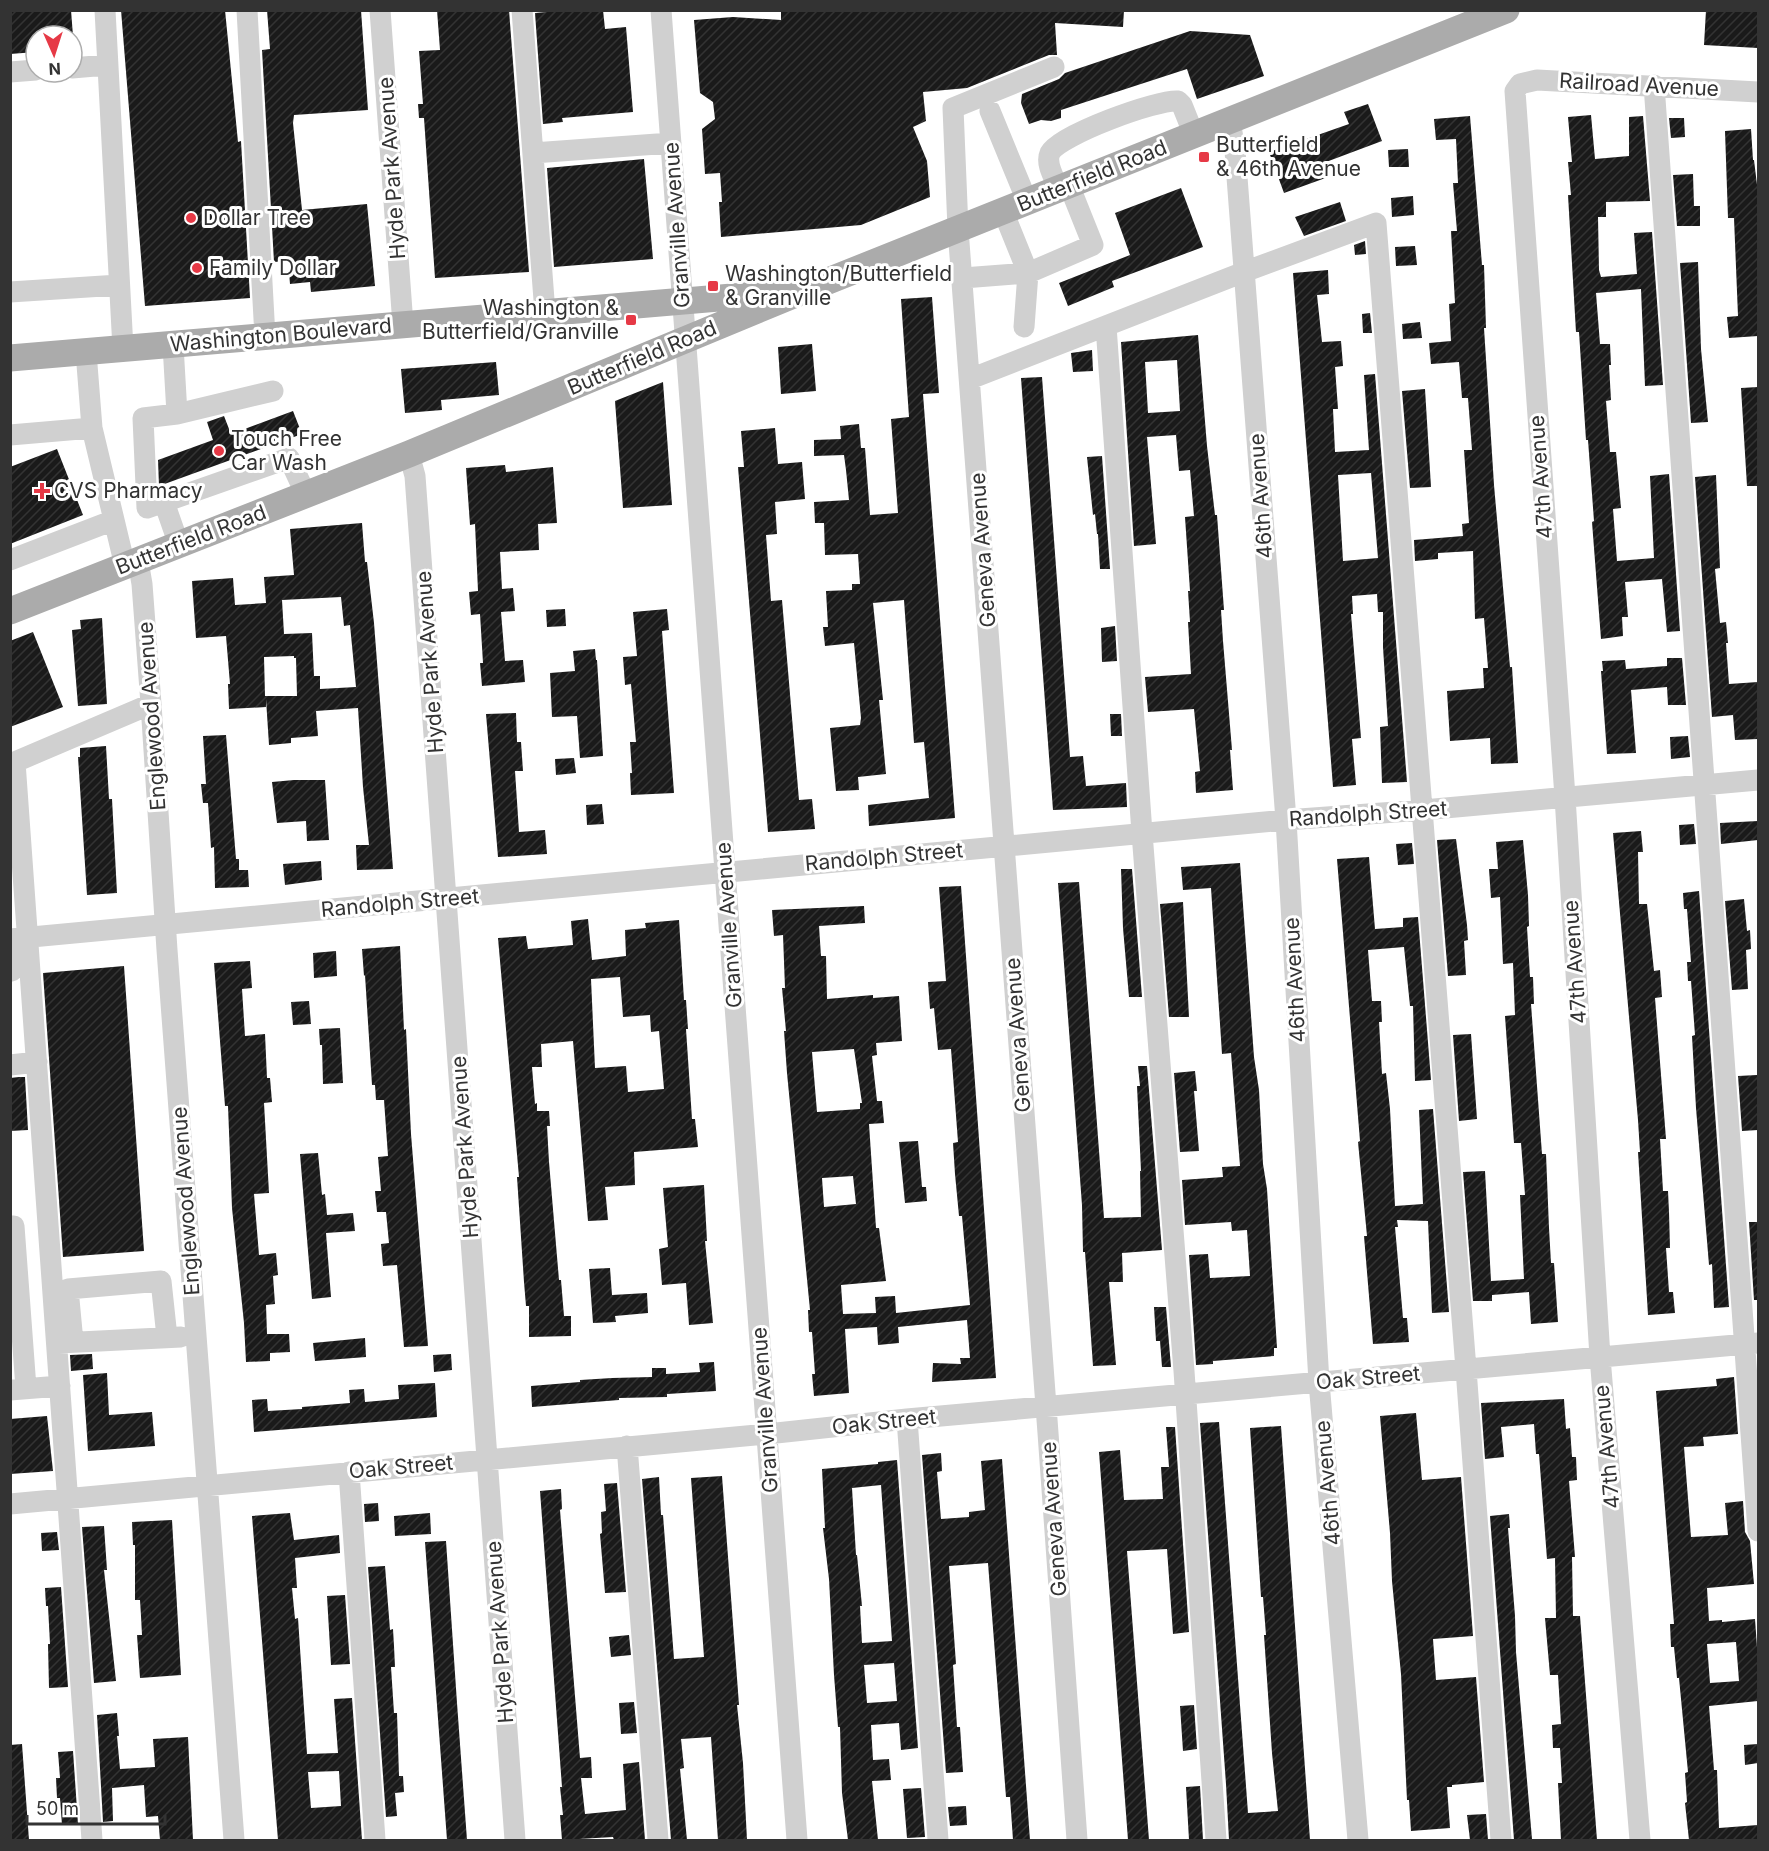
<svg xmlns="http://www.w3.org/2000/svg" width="1769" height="1851" font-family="Inter,sans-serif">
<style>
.building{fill:url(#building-hatch);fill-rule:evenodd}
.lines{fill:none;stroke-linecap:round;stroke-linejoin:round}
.minor{stroke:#d0d0d0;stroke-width:21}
.major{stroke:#ababab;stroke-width:27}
.poi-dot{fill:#e63946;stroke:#fff;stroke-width:2}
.labels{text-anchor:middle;stroke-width:6;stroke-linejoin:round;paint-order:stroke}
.street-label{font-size:21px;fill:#333;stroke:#fff}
.poi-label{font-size:21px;fill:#333;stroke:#fff;text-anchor:start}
</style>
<defs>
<pattern id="building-hatch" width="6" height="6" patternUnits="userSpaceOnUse" patternTransform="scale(1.5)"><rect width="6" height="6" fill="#1a1a1a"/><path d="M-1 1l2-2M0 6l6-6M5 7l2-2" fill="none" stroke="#333"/></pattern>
</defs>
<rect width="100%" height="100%" fill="#fff"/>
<path class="building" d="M10 10H71L73 36H36V52L10 54Z
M121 10H225L238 142 241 141 250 298 145 306Z
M267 10H361L368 110 294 115 293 123 302 210 367 204 375 286 311 292 310 282 290 284 288 261 274 262 262 50 270 49Z
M437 10H509L529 272 435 278 424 118H419L418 104H423L419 51 440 50Z
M569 10H603L605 29 626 27 633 112 562 118 563 122 543 124 535 13Z
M781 10H1124L1123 27 1055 23 1057 55H1049L967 88 923 92 926 121 913 127 927 161 930 197 861 225 721 237 719 202H722L720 173 705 174 702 129 715 119 713 102 700 93 694 20 733 17 781 20Z
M1706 10H1758V48L1704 45Z
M1190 31 1250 35 1264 76 1197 99 1187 69 1061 110V118L1051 121 1041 120 1029 124 1021 103 1022 94 1059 79 1065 73Z
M1368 104 1382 141 1326 162 1331 176 1284 193 1269 152 1349 124 1344 112Z
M1591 115 1595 159 1629 156V117L1643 116 1650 201 1606 202V217H1598L1599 270 1601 277 1637 274 1634 233 1652 232 1663 385 1645 386 1641 289 1596 293 1600 344H1610L1611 365H1609L1611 400 1606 401 1610 452H1616L1621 508 1613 509 1617 561 1654 558 1650 476 1669 474 1680 631 1667 632 1662 579 1625 582 1628 617H1622L1623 636 1601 639 1592 522 1594 521 1588 440H1586L1579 332H1576L1568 195H1571L1568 162H1572L1568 117Z
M1470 116 1482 265H1484L1486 328H1484L1494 485 1510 667H1512L1518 763 1491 764 1490 738 1450 741 1447 691 1484 688 1483 668H1488L1484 618 1475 619 1473 551 1438 553V559L1415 561 1414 540 1463 536 1462 524 1469 523 1464 450H1472L1468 398H1462L1459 362 1431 364 1429 343 1451 341 1449 304 1455 303 1451 231H1457L1453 183H1458L1456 139 1436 140 1434 119Z
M1669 118H1684L1685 137 1671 138Z
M1751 129 1753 160H1754L1758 193V336L1729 338 1727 317 1738 316 1734 218H1728L1725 131Z
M1408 149 1409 167H1389L1388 150Z
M644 159 653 259 554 267 547 168Z
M1693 174 1694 206H1700V226H1677L1673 175Z
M1181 188 1203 247 1112 281 1114 287 1068 306 1059 283 1130 255 1115 213Z
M1413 196 1414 215 1392 217 1391 198Z
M1340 202 1346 221 1304 236 1295 217Z
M1365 241 1366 254 1355 255 1354 245Z
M1415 246 1417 265 1396 266 1395 247Z
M1698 262 1701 349 1708 422 1691 423 1680 263Z
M1328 270 1329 294 1317 295 1322 342 1341 341 1343 366 1335 367 1338 409H1333L1335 452 1369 450 1364 375 1375 374 1407 782 1382 783 1380 727 1388 726 1383 647V612H1378L1377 594 1352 596 1353 614H1351L1361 738 1352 739 1356 785 1333 787 1293 273ZM1371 473 1378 558 1343 561 1338 475Z
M932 297 939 393 923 394 955 818 869 826 868 805 929 798 924 742 914 743 904 600 873 603 881 681 883 700H879L886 774 858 777 859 790 836 791 830 728 860 725 861 718 854 643 825 646 823 627H828L826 591 852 590V584H860L858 554 825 555 824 523H815L814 502 849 500 846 470 844 455 814 456V440L841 439 840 426 859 424 861 448H865L870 515 898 513 891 419 909 417 901 299Z
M1370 313 1372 333H1363L1362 314Z
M1420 322 1422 338 1403 339 1402 324Z
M1198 335 1207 446 1215 515H1217L1224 610H1221L1223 641 1232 750H1230L1233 790 1196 793 1195 772 1200 771 1194 709 1148 712 1145 677 1191 674 1188 622H1190L1188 591H1190L1185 517 1194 516 1190 470 1179 471 1176 435 1147 437 1156 544 1134 546 1121 342ZM1177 360 1180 411 1148 413 1145 362Z
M812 344 816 391 781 394 778 347Z
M1092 350 1093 371 1073 372 1071 353Z
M496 362 499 395 441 400 442 410 405 413 401 369Z
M1042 377 1070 757 1083 756 1086 786 1126 783 1127 807 1053 810 1021 378Z
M663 382 672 505 623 508 615 401Z
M1758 387V486H1747L1741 388Z
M1425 389 1431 487 1410 488 1402 391Z
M293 411 302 434 159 486 158 460 213 440 207 422 224 416 231 434Z
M775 428 778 464 802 462 805 499 775 502 777 534 766 535 771 601 782 600 799 800 812 799 815 829 768 832 738 467H744L741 431Z
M57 449 83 515 10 544V467Z
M1102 456 1110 569H1100L1098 534H1097L1095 514 1093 515 1087 457Z
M505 465 506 472 553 467 557 523 538 524 539 550 500 552 502 589 513 588 515 611 501 612 505 661 523 660 525 682 482 686 480 663H483L480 614 471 615 469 592 478 591 475 524 470 525 466 468Z
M1716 475 1720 568 1715 569 1720 623 1726 622 1728 643H1726L1729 684 1758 682V739L1735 740 1733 715 1712 717 1695 477Z
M362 523 365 562H367L374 623 393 869 357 870 356 845H369L363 787 358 708 316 711 318 736 291 738V743L269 745 266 699V707L229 709 228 684H230L226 636 196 638 192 581 233 578 235 605 266 603 264 577 294 575 290 529ZM341 597 344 626 350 625 356 687 320 689V676H314L312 633 284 634 282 600ZM294 656V658H296L297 696H265L264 657Z
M565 609 566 626 547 627 546 610Z
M667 609 669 630 662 631 674 793 631 795 630 773H632L630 742H636L631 684 625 685 623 657 637 656 633 612Z
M102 618 107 704 78 706 72 630 81 629 80 620Z
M1115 626 1117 661 1102 662 1101 628Z
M33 632 63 707 10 727V641Z
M595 649 596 660H597L603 756 580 758 577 716 552 717 550 673 575 671 573 651Z
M1667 658H1682L1686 705H1668L1667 687 1631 690 1636 753 1607 754 1601 671H1603L1602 661 1625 660 1626 669 1667 666Z
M516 713 517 742H521L523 771H515L519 832 545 830 547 854 498 857 486 714Z
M1110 714H1121L1122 736H1111Z
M226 735 236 859H239V870H248L249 887 215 888 214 847 211 848 208 803H203L201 784H206L203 736Z
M1688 736 1690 757 1671 759 1670 737Z
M106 746 109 799H112L117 893 87 895 78 757H80V748Z
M574 758 576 773 556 775 555 759Z
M294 780H325L329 840 307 841 306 821 277 823 272 782Z
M602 804 604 824 587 825 586 805Z
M1758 821V840L1721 844 1720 823Z
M1694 824 1696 844 1680 845 1679 825Z
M1641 831 1643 852H1638L1639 904H1647L1654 971 1660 970 1662 997 1655 998 1666 1139H1660L1663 1191H1668L1669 1212 1670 1248H1666L1669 1292H1673L1675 1313 1648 1315 1638 1152H1640L1638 1120 1613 833Z
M1456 839 1467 925 1468 940 1464 941 1466 975 1448 976 1437 840Z
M1523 840 1528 895 1529 926 1527 927 1530 977H1533L1534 1004H1531L1542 1154H1546L1549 1228 1551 1263H1554L1558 1322 1531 1324 1529 1292 1492 1295V1301H1473L1463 1172 1485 1171 1491 1281 1524 1279 1520 1195H1525L1521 1143H1514L1505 1016 1515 1015 1513 963 1503 964 1500 897 1491 898 1489 869H1498L1496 842Z
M1412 843 1414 864 1398 865 1396 844Z
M1369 857 1375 929 1403 927V918L1418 917 1431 1080 1415 1081 1413 1006H1410L1404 947 1368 950 1372 1001H1381L1382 1022H1379L1382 1074 1386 1073 1390 1109 1395 1206 1423 1204 1419 1110 1433 1109 1449 1312 1432 1313 1428 1221 1397 1220 1398 1227H1395L1403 1318H1407L1409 1342 1373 1344 1364 1236H1367L1358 1142 1360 1141 1337 859Z
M321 861 322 880 285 885 283 864Z
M1240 863 1254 1057 1259 1090 1263 1164 1267 1189 1277 1348H1274V1356L1213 1361V1364L1196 1365 1189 1255 1208 1254 1210 1278 1250 1276 1247 1230 1232 1231 1231 1222 1185 1225 1182 1180 1223 1177 1222 1167 1240 1166 1231 1053 1222 1054 1211 888 1183 890 1181 867Z
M1121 869H1132L1142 997H1129L1123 928Z
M1079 882 1104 1218 1141 1217 1140 1171H1141L1137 1086H1140L1138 1066H1147L1162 1250 1122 1253 1123 1282H1109L1116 1365 1093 1366 1085 1252H1083L1082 1205 1058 883Z
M961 886 996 1378 932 1382 933 1363 961 1364 960 1358H970L967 1320 898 1327 899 1343 878 1345 877 1327 845 1329 849 1393 814 1396 812 1374H815L812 1332H809L808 1310H810L787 1073 784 1031H786L782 988H785L783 935 774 936 772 910 864 906 865 923 819 926 821 956H826L827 999 873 995V998L899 996 902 1041 876 1043 877 1055 872 1056 877 1101H882L884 1123 869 1124 876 1228H879L886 1281 841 1285 843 1314 876 1313 875 1297 895 1296 896 1313 970 1305 962 1216H959L955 1174 953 1143 958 1142 951 1049 938 1050 934 1008 930 1009 928 982 946 981 939 887ZM854 1049 862 1103H860V1109L817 1112 812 1052ZM853 1176 856 1204 824 1207 822 1178Z
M1699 891 1729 1307 1714 1308 1712 1264 1709 1265 1696 1108 1692 1036 1695 1035 1691 981H1688L1687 962H1691L1687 909H1684L1683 893Z
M1744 899 1747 931 1750 930 1751 949 1746 950 1748 989 1732 990 1725 901Z
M1183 902 1189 1017H1169L1160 904Z
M588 919 592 960 626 956 625 930 646 928 645 923 679 920 684 1000H686L688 1029H686L692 1119H695L698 1147 634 1152 635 1185 605 1187 608 1220 588 1221 573 1041 541 1044 542 1067H532L535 1104 537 1103V1111H549L550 1126H547L549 1162 559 1280H561L564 1316H571V1336L529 1337V1306H526L524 1282 517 1177H519L498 938 526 936 528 949 573 945 571 921ZM620 977 623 1017 650 1015 651 1032 659 1031 664 1089 628 1092 626 1066 595 1068 591 979Z
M400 946 404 1030 406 1029 411 1134 428 1346 404 1347 397 1265 383 1266 381 1244 389 1243 386 1212H377L375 1191H381L378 1157 388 1156 384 1100H376L375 1085H372L365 975 364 976 362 949Z
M336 951 337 976 314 978 313 953Z
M250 961 252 988 242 989 245 1036 265 1034 267 1078H270L272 1102 264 1103 269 1193 254 1194 259 1255 276 1253 278 1275 273 1276 275 1304 266 1305 267 1334H289L290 1352 270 1353V1361L246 1362 244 1323 232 1208 228 1106H225L214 963Z
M124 966 144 1251 63 1257 43 973Z
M309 1001 311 1024 293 1025 291 1002Z
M340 1028 343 1083 323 1084 322 1045H320L319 1029Z
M1471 1034 1477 1119 1459 1121 1453 1035Z
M1195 1071 1197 1091H1194L1199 1151 1180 1152 1174 1073Z
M1757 1075 1758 1130 1742 1131 1738 1076Z
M19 1077H25L28 1130 10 1131V1078Z
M918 1141 922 1187H926L927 1201 905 1203 899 1142Z
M318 1153 322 1195 325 1194 327 1215 353 1213 355 1231 326 1233 331 1297 312 1299 300 1154Z
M704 1185 707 1241H705L713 1323 689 1325 686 1283 662 1285 659 1249 668 1247 663 1188Z
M1749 1222H1758V1300H1754Z
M610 1268 612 1295 647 1293 648 1313 615 1316 616 1322 593 1323 589 1269Z
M1154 1307H1166L1171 1367H1162L1160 1341H1156Z
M365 1338 366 1357 315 1361 313 1343Z
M92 1354 93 1369 71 1371 70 1355Z
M451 1354 452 1370 434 1372 433 1355Z
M714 1362 716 1391 667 1394V1397L619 1398V1400L532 1407 531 1386 580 1382V1380L612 1378 652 1377V1368H666V1374L700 1372 699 1363Z
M107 1373 109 1415 152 1412 155 1446 88 1451 83 1375Z
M1734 1377 1738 1434 1703 1437 1704 1446 1684 1447 1691 1537 1728 1535 1725 1503 1743 1501 1745 1532 1750 1541 1754 1584 1707 1588 1709 1621 1722 1620V1622L1755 1619 1758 1661V1701L1709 1706 1714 1770H1717L1719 1828 1758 1825V1840H1689L1685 1803 1687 1802 1685 1773 1688 1772 1679 1678H1677L1674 1647H1671L1670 1624H1674L1656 1391 1717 1386 1716 1379ZM1736 1642 1739 1681 1710 1683 1707 1644Z
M435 1383 437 1417 254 1432 252 1400 267 1399 268 1411 302 1409V1407L350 1403 349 1390 364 1389 365 1402 399 1399 398 1385Z
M1564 1399 1566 1429 1570 1428 1572 1457H1576L1577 1480 1569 1481 1575 1557H1572L1573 1616H1580L1597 1840H1561L1558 1783H1562L1560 1748H1553L1552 1725 1561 1724 1558 1675H1550L1545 1618H1556L1555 1558 1547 1559 1539 1454H1536L1534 1424 1501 1427 1504 1457 1485 1459 1481 1403Z
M1416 1413 1422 1480 1461 1477 1473 1636 1433 1639 1436 1680 1476 1677 1484 1782 1452 1785V1787H1447L1450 1828 1411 1831 1409 1800H1407L1401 1674 1392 1581 1390 1533 1380 1416Z
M47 1416 53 1471 10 1474V1419Z
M1219 1422 1248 1813 1278 1811 1272 1753 1264 1635H1266L1263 1597H1261L1250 1428 1281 1426 1310 1840H1229L1226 1784 1200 1423Z
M1166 1427H1175L1189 1632 1173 1634 1167 1549 1127 1551 1149 1840H1128L1099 1452 1120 1450 1124 1500 1163 1499 1161 1467H1169Z
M941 1453 942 1471 937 1472 941 1519 969 1517V1512L985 1510 981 1461 1002 1459 1030 1840H1013L1010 1797H1006L988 1563 949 1566 956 1664 953 1665 957 1727H960L963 1772 946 1773 922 1455Z
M897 1460 918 1748 901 1750 899 1723 871 1725 873 1760 889 1759 891 1780 872 1781 878 1840H848L842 1793 840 1727H838L834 1675 829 1579 823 1528H825L822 1469 878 1464V1462ZM881 1485 892 1641 862 1643 860 1606H862L857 1555H856L852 1488ZM894 1663 897 1701 867 1703 864 1665Z
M722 1476 739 1705H737L743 1763 747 1840H718L711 1737 681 1739 684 1768 680 1769 687 1840H671L642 1479 659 1477 661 1515H663L674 1659 704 1657 691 1478Z
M617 1483 626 1592 605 1593 600 1534 602 1533 601 1512 606 1511 604 1484Z
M561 1489 562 1509 560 1510 580 1758 591 1757 592 1778H581L585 1814 626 1810 623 1764 639 1762 645 1840H614L613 1837 562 1840 560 1815H563L560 1787H562L540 1491Z
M378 1503 379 1521 365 1522 364 1504Z
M290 1513 294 1540 339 1535 340 1553 295 1558 297 1588H292L295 1619 298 1618 307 1754 338 1753 334 1699 352 1698 362 1840H278L252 1516ZM339 1771 341 1806 311 1808 308 1772Z
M430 1513 431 1534 395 1536 394 1516Z
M1509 1514 1510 1528H1508L1515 1616 1516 1652 1532 1839 1514 1840 1490 1516Z
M172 1520 181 1675 140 1678 137 1635H142L141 1616 140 1600H135V1545H133L132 1522Z
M104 1526 107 1570H104L116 1681 94 1683 82 1527Z
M57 1532 59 1550 42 1551 41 1533Z
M446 1541 457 1703 467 1840H447L428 1584 425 1542Z
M385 1566 390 1630 393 1629 394 1646 395 1667H391L394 1713H397L399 1776H403L404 1792 395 1793 397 1816 386 1817 368 1567Z
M61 1587 68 1687 49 1688 48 1644H50L48 1606H46L45 1588Z
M345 1595 350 1664 331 1665 327 1596Z
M629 1635 631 1655 611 1657 609 1637Z
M634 1702 637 1733 621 1734 619 1703Z
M1194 1705 1197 1749 1183 1751 1180 1706Z
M117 1713 119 1736H117L120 1769 155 1767 153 1739 188 1737 193 1840H160L158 1816 146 1817 144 1785 112 1788 113 1821 103 1822 97 1715Z
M22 1744 29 1840H10V1745Z
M1758 1744V1763L1745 1765 1744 1745Z
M73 1751 78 1824 62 1825 60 1798H57L56 1778H60L58 1752Z
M1200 1786 1203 1840H1189L1186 1787Z
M921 1788 925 1837 907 1838 903 1789Z
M966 1806 967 1825 950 1826 948 1807Z
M1486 1814 1488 1840H1470L1467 1815Z"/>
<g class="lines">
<path class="minor" d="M105 10 123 349
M247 10 265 337
M380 10 403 325
M522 10 545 313
M661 10 797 1840
M1054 67 953 108 958 229 1048 1433 1077 1840
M72 68 107 65
M10 72 36 70
M1654 85 1758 1531
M990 111 1027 201
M1230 120 1235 151 1286 820 1319 1382 1358 1840
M533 153 671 143
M1059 189C1055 179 1045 164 1050 153 1059 135 1158 99 1178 101L1182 105 1194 135
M1003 211 1028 273 1024 327
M963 278 1028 273 1093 245 1069 185
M10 292 119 285
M1106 326 1142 833 1184 1371 1216 1840
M173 345 177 414 143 418 147 508 289 458 306 495
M970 379 1244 272 1376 223 1466 1369 1501 1840
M177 414 273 391
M92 428 125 566
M10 435 92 428 86 352
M409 454 415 476 515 1840
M164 502 179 545
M10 560 114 520
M138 561 142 584 151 704 167 950 234 1840
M10 939 1286 820 1423 810 1758 780
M10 944 12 971H10
M10 1065 37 1062
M10 1226H14L26 1388
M73 1342 68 1289 161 1281 167 1337
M59 1343 181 1337
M10 1390 60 1386
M907 1419 938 1840
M627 1446 658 1840
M349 1472 375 1840
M10 1504 767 1434 907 1419 1758 1343
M92 1840 15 762 151 704
M1640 1840 1600 1357 1565 797 1515 91 1520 84 1537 80 1758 92"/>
<path class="major" d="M10 358 778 293
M10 611 409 454 803 291 1506 10"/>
</g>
<g class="poi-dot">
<rect x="1198" y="151" width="12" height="12" rx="3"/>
<circle cx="191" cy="218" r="6"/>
<circle cx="197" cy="268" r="6"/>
<rect x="707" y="280" width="12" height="12" rx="3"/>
<rect x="625" y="314" width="12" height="12" rx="3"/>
<circle cx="219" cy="451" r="6"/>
<path d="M39 482h6v6h6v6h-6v6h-6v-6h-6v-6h6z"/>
</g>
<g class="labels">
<g class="street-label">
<text transform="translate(1639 85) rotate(3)" y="7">Railroad Avenue</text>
<text transform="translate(392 168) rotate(-94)" y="7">Hyde Park Avenue</text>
<text transform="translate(1092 176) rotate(-22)" y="7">Butterfield Road</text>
<text transform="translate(677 225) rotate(-94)" y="7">Granville Avenue</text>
<text transform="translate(281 335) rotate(-5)" y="7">Washington Boulevard</text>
<text transform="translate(642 358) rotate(-23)" y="7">Butterfield Road</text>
<text transform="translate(1541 477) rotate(-94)" y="7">47th Avenue</text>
<text transform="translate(1261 496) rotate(-94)" y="7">46th Avenue</text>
<text transform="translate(191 540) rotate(-21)" y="7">Butterfield Road</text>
<text transform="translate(983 550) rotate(-94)" y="7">Geneva Avenue</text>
<text transform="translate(430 662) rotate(-94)" y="7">Hyde Park Avenue</text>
<text transform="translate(152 716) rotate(-94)" y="7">Englewood Avenue</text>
<text transform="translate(1368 814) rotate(-4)" y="7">Randolph Street</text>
<text transform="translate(884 857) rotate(-5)" y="7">Randolph Street</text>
<text transform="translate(400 903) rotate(-5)" y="7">Randolph Street</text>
<text transform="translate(729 925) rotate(-94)" y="7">Granville Avenue</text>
<text transform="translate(1575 962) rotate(-94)" y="7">47th Avenue</text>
<text transform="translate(1295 980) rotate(-93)" y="7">46th Avenue</text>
<text transform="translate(1018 1035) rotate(-94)" y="7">Geneva Avenue</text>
<text transform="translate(465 1147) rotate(-94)" y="7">Hyde Park Avenue</text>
<text transform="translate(186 1201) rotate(-94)" y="7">Englewood Avenue</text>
<text transform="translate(1368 1378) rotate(-5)" y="7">Oak Street</text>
<text transform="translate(765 1410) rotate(-94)" y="7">Granville Avenue</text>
<text transform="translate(884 1422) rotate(-6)" y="7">Oak Street</text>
<text transform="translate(1607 1447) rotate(-95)" y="7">47th Avenue</text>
<text transform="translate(401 1467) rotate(-5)" y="7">Oak Street</text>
<text transform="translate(1328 1483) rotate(-95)" y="7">46th Avenue</text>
<text transform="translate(1054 1519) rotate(-94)" y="7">Geneva Avenue</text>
<text transform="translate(500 1632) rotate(-94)" y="7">Hyde Park Avenue</text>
</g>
<g class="poi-label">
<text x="1216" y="152">Butterfield<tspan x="1216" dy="24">&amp; 46th Avenue</tspan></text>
<text x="203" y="225">Dollar Tree</text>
<text x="209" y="275">Family Dollar</text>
<text x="725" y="281">Washington/Butterfield<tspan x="725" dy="24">&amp; Granville</tspan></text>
<text x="619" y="315" text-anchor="end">Washington &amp;<tspan x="619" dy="24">Butterfield/Granville</tspan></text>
<text x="231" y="446">Touch Free<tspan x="231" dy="24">Car Wash</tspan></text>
<text x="54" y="498">CVS Pharmacy</text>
</g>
</g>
<rect width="1769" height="1851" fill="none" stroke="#333333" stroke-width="24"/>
<g transform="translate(54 54) rotate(177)"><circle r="28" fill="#ffffff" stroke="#adadad" stroke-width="1.5"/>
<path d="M0-4.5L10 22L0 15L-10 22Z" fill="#e63946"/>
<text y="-9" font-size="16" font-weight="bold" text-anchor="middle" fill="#333333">N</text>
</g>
<path d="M27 1815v9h138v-9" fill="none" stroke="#333333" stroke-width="3"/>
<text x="36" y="1815" font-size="18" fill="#333333" stroke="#ffffff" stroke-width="4.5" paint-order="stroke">50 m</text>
</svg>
